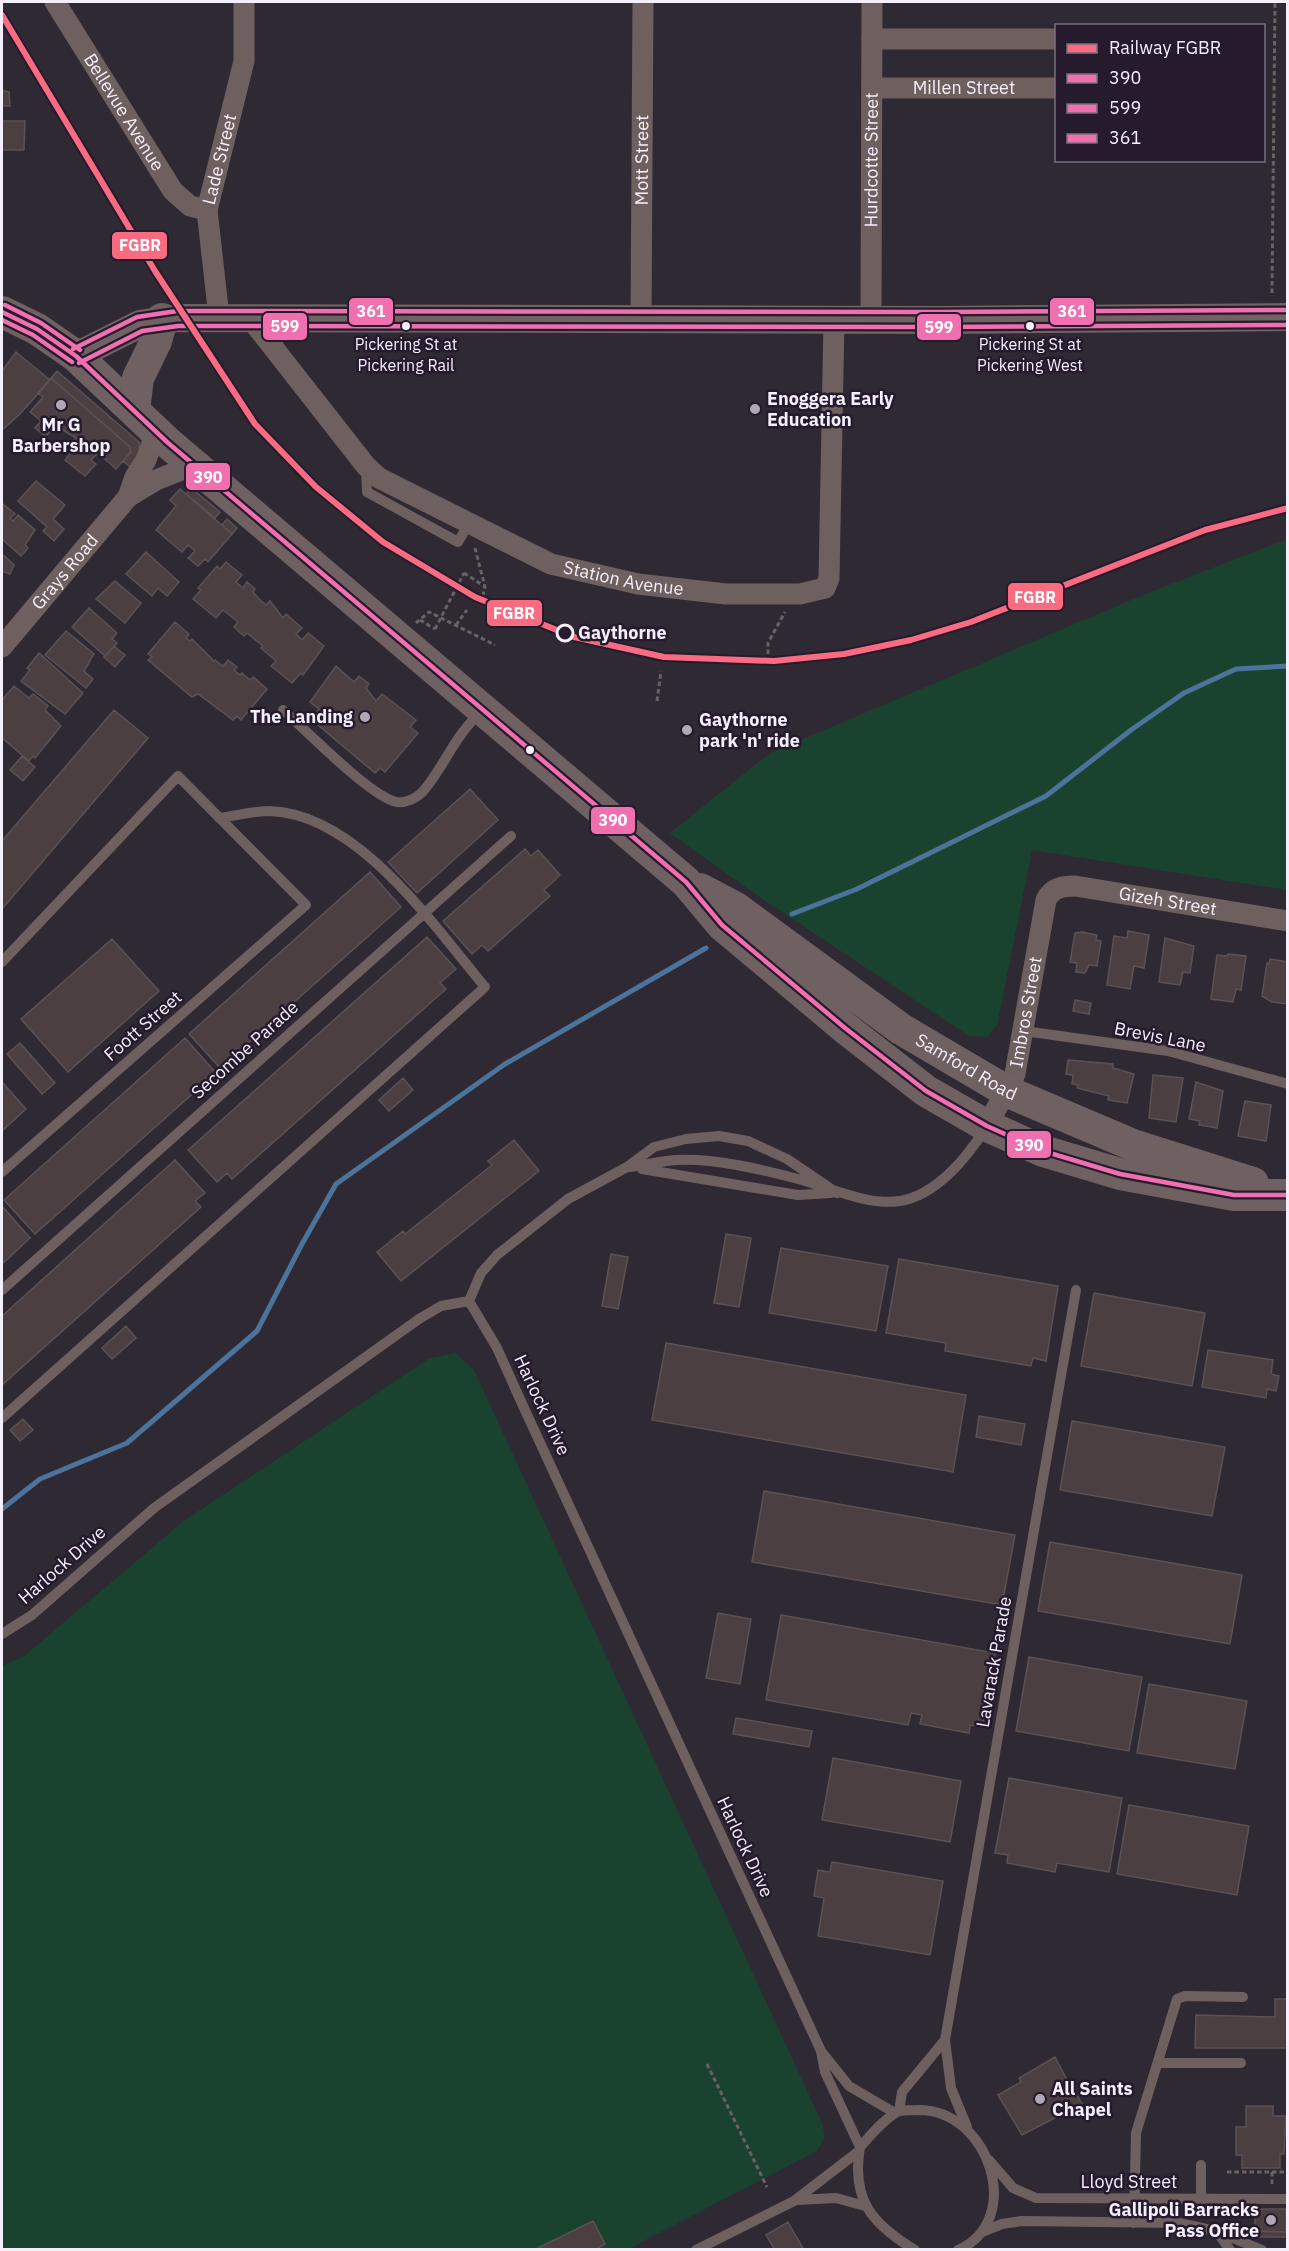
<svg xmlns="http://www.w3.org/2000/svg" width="1289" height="2251" font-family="'IBM Plex Sans',sans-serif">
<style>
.green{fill:#19432f}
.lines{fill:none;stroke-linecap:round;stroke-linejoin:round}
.stream{stroke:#4b739b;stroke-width:5}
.building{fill:#4c3f42;stroke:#5a5255;stroke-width:1.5}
.path{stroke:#6b6164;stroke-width:3;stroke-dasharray:4.5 3;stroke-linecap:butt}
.lane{stroke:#6e605f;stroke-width:10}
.street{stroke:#6e605f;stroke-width:21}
.secondary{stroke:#716263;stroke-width:28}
.primary{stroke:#6f6062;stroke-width:32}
.path-bridge{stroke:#6b6164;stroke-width:3;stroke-dasharray:4.5 3;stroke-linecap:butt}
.bus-1-casing{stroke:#261a2d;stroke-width:9}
.bus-2-casing{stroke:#261a2d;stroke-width:9}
.bus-3-casing{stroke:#261a2d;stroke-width:9}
.bus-1{stroke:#ef6faf;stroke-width:4.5}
.bus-2{stroke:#ef6faf;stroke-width:4.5}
.bus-3{stroke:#ef6faf;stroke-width:4.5}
.rail-1-casing{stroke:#261a2d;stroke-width:10}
.rail-1{stroke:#f96b81;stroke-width:6}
.bus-dot{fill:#f5eefb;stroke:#261a2d;stroke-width:2}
.poi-dot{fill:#b0a9b5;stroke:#261a2d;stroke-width:2}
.stop-dot{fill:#261a2d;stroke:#f5eefb;stroke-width:3}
.labels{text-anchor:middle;stroke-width:5;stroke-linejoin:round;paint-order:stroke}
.bus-label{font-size:16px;fill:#f5eefb;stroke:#261a2d}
.street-label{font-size:18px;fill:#f5eefb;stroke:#261a2d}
.poi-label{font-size:18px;font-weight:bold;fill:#f5eefb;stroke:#261a2d;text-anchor:start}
.stop-label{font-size:18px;font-weight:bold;fill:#f5eefb;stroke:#261a2d;text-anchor:start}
.line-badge{stroke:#261a2d;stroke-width:2}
.badge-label{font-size:16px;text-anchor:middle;font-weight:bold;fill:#fff}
</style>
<rect width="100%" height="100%" fill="#2f2933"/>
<path class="green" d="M1287 539V890L1032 850 997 1025 987 1037 969 1036 761 898 670 833 770 753 1148 593Z
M456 1353 474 1370 822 2123 825 2137 817 2151 628 2249H2V1666L24 1656 185 1520 430 1358Z"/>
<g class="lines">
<path class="stream" d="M792 914 857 889 1046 796 1131 730 1184 693 1236 669 1288 666
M2 1509 40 1479 127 1443 257 1331 302 1244 336 1184 505 1064 706 948"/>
</g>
<path class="building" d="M2 90 9 92 10 106H2Z
M2 121H25L24 150H2Z
M16 352 50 380 20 414 2 430V371Z
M57 371 139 442 140 455 130 467 123 461 131 452 130 447 51 378Z
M51 378 130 447 131 452 116 469 98 453 91 460 96 464 85 476 65 460 74 448 76 445 72 442 76 438 58 427 45 436 35 428 41 421 30 412 43 397 38 393Z
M36 481 65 505 53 519 64 529 54 541 43 531 47 527 18 501Z
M191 488 220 512 215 518 186 494Z
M180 489 232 534 208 562 205 559 198 566 188 558 195 551 188 545 182 552 156 530 176 506 170 500Z
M3 504 15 514 10 518 13 521 18 515 35 530 25 545 28 548 21 556 2 539Z
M227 519 237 528 232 534 222 525Z
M146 552 179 582 167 596 158 588 152 596 126 574Z
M2 554 14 565 10 574 2 571Z
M226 562 242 575 236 582 243 588 247 582 255 589 253 592 259 599 266 605 270 601 283 618 286 614 302 628 296 634 302 640 308 633 324 646 303 675 301 673 292 683 271 666 276 661 261 648 263 646 247 633 244 636 234 627 238 622 223 610 216 618 193 599 201 590 198 588 217 566 220 569Z
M115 581 141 603 125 623 96 599Z
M89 608 117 633 112 639 117 643 105 656 72 627Z
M175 622 189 634 186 638 190 641 192 639 214 661 215 660 223 666 228 660 237 667 234 670 240 675 242 673 250 680 253 677 267 689 241 720 237 716 233 720 198 694 192 697 148 660 152 657 148 654Z
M66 631 94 654 84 671 93 679 86 688 45 655Z
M114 646 125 655 115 667 104 657Z
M39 653 83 693 65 714 21 681 30 670 27 668Z
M336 666 354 682 359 676 369 684 366 688 376 701 382 694 416 720 410 727 418 733 385 772 380 768 375 773 318 725 321 720 315 714 319 709 310 702Z
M14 686 29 698 33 694 48 706 45 710 61 726 35 758 33 756 29 761 2 738V700Z
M114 710 148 738 2 909V841Z
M22 756 35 767 23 781 10 770Z
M470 789 498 820 417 893 388 862Z
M525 849 531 856 538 850 560 875 544 890 550 896 488 951 482 945 472 954 443 921Z
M370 872 401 907 220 1068 189 1034Z
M1128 931 1149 935 1144 968 1134 966 1130 989 1107 985 1114 936 1127 938Z
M1082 932 1097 935 1096 940 1101 941 1097 966 1089 965 1085 973 1076 972 1077 963 1070 962 1075 933Z
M427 937 456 969 440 983 446 989 232 1179 227 1173 217 1182 188 1150Z
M1165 938 1194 946 1190 973 1183 972 1180 985 1159 982Z
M112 939 159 991 68 1072 21 1019Z
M1228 954 1246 956 1241 990 1236 989 1233 1002 1211 999 1217 955 1227 956Z
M1270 959 1288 962V1004L1272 1002 1262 996 1267 963 1269 964Z
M1075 1000 1091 1003 1089 1014 1073 1011Z
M185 1038 216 1073 35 1234 4 1200Z
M20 1043 55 1083 42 1094 7 1054Z
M1068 1060 1113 1064V1068L1134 1074 1127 1103 1108 1100 1109 1096 1077 1088 1078 1085 1072 1084 1073 1075 1066 1074Z
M1153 1075 1183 1078 1176 1122 1149 1118Z
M403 1078 413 1090 389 1111 379 1100Z
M2 1082 26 1109 2 1131Z
M1196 1082 1223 1091 1217 1128 1199 1125 1200 1121 1189 1119Z
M1245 1101 1271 1105 1266 1141 1238 1136Z
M514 1140 539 1171 401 1281 377 1252 403 1231 405 1234 492 1165 488 1161Z
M175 1160 205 1193 195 1201 201 1207 2 1385V1316Z
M2 1206 30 1238 2 1264Z
M726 1234 751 1238 739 1307 714 1303Z
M781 1248 888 1266 876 1331 769 1313Z
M611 1254 628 1257 618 1309 602 1306Z
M899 1259 1058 1286 1046 1361 1033 1358 1031 1366 945 1351 946 1343 886 1333Z
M1094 1293 1205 1313 1192 1386 1081 1366Z
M126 1326 136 1338 112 1359 102 1348Z
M666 1343 966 1395 953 1472 652 1420Z
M1208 1350 1273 1360 1271 1374 1279 1376 1276 1391 1267 1389 1266 1398 1202 1387Z
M979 1416 1025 1424 1021 1445 976 1437Z
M23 1419 33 1430 20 1441 10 1430Z
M1072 1421 1225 1447 1212 1516 1060 1490Z
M764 1491 1015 1535 1002 1605 752 1562Z
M1050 1542 1242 1575 1230 1644 1038 1611Z
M718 1613 751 1619 740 1684 706 1678Z
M781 1615 995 1653 982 1727 970 1725 969 1733 920 1724 922 1715 911 1713 908 1725 766 1700Z
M1029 1657 1142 1677 1129 1751 1016 1731Z
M1149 1684 1247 1701 1235 1769 1137 1753Z
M736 1718 812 1731 809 1747 733 1734Z
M833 1758 961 1781 950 1842 822 1820Z
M1009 1778 1122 1798 1109 1872 1057 1863 1055 1872 1007 1863 1008 1855 995 1853Z
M1129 1805 1249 1826 1237 1895 1117 1874Z
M832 1862 943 1881 930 1955 818 1936 824 1898 814 1896 818 1870 830 1872Z
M1275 1999H1288V2048H1195L1196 2015 1275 2017Z
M1055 2057 1067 2080 1056 2087 1060 2093 1072 2086 1082 2104 1022 2135 998 2095 1021 2082 1019 2078Z
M1246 2106H1273V2116H1286L1284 2154H1280V2168H1242V2155H1236V2127H1246Z
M1255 2209H1286V2232L1255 2231Z
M1286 2209 1288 2237H1255V2231L1286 2232Z
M593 2221 605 2244 595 2250H534Z
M788 2222 804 2250H775L766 2235Z"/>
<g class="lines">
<path class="path" d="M1272 293 1275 2
M475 548 485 587 483 595
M464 573 484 586
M420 620 435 629
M416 623 429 612 495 645
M456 625 467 610
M768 654V643L785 612
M657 701 661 671
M707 2064 767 2187
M1227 2172H1285
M1272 2172V2185"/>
<path class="lane" d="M366 468 367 492 458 542 469 523
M283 710C308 732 365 791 393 801 404 805 418 798 425 789 446 763 455 735 482 711
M2 962 178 776 306 905 2 1172
M1024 1031 1168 1051 1288 1084
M630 1167C645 1165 661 1161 676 1160 715 1158 759 1169 798 1179 828 1187 868 1206 900 1201 936 1195 966 1159 985 1129
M642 1169 798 1195 831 1193
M2 1290 511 836
M469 1301 481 1273 497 1255 568 1199 627 1167 654 1147 686 1139 719 1136 748 1141 787 1159 837 1193
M2 1418 485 987C433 925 358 814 270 811 253 811 235 816 219 818
M2 1634 32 1615 154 1508 419 1319 441 1306 469 1301 497 1348 524 1408 821 2051 825 2072 860 2147
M821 2051 849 2086 895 2113
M1158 2063H1241
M899 2111 902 2092 945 2040
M967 2127 951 2088 945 2040 1076 1290
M989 2160 1013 2188 1036 2198 1288 2199
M1201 2199V2165
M797 2200 836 2198 865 2206
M1134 2223 1136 2133 1177 1999 1185 1996 1243 1997
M982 2232 1002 2224 1022 2221 1179 2223 1216 2231 1262 2250
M1218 2233 1230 2250
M696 2250 794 2201 859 2151
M915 2250C872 2224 851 2200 860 2147 871 2135 882 2121 897 2112 903 2109 912 2111 919 2110 990 2110 1025 2221 958 2250"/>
<g class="street">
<path id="s1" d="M55 2 173 191 190 206 207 210"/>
<path d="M872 39H1056"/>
<path id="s2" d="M872 88H1056"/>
<path id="s3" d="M219 317 207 210 244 61V2"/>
<path id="s4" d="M250 318 366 466 379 478 551 564 638 584 726 594H800L825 588 829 578 834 320"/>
<path id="s5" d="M641 319 643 2"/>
<path id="s6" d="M871 319 872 2"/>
<path d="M128 497 135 477 146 460 156 432"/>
<path id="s7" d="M2 647 128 497 156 480 194 465"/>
<path id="s8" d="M987 1126 1015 1074 1046 900C1052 888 1062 886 1075 886L1288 921"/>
</g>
<path class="secondary" d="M76 356 140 324 177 318 939 320 1288 317"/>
<g class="primary">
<path d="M2 312 37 329 76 356 167 442 686 882 722 925 845 1028 926 1091 987 1126 1043 1151 1120 1174 1234 1195H1288"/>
<path d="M134 410 138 378 156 341 162 319"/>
<path id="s9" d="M700 889 736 908 901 1029 1008 1092 1133 1145 1253 1183"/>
</g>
<path class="path-bridge" d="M435 629 464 573"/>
<defs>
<path id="bus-1" d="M2 312 37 329 76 356 167 442 686 882 722 925 845 1028 926 1091 987 1126 1043 1151 1120 1174 1234 1195H1288"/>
<path id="bus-2" d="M2 320 33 335 72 362
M79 363 142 331 178 326 939 327 1288 325"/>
<path id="bus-3" d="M5 305 41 323 80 350
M73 349 137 317 177 311 939 312 1288 310"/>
</defs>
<use href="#bus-1" class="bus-1-casing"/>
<use href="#bus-2" class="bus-2-casing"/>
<use href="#bus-3" class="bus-3-casing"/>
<use href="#bus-1" class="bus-1"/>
<use href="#bus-2" class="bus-2"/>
<use href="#bus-3" class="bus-3"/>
<defs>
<path id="rail-1" d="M2 15 155 271 255 424 316 487 383 542 475 597 574 637 664 657 774 661 844 654 911 640 971 622 1205 530 1288 508"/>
</defs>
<use href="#rail-1" class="rail-1-casing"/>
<use href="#rail-1" class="rail-1"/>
</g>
<g class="bus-dot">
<circle cx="406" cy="326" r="5"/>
<circle cx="1030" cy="326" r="5"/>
<circle cx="530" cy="750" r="5"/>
</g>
<g class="poi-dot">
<circle cx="61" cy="405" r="6"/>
<circle cx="755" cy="409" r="6"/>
<circle cx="365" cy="717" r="6"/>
<circle cx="687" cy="730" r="6"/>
<circle cx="1040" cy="2099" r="6"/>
<circle cx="1271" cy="2220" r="6"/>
</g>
<circle class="stop-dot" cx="565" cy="633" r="8"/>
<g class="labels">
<g class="bus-label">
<text x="406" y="350">Pickering St at<tspan x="406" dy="21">Pickering Rail</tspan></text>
<text x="1030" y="350">Pickering St at<tspan x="1030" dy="21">Pickering West</tspan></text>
</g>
<g class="street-label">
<text dy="6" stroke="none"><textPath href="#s2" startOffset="92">Millen Street</textPath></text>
<text dy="6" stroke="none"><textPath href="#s1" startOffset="130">Bellevue Avenue</textPath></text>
<text dy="6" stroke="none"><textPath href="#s3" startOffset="160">Lade Street</textPath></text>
<text dy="6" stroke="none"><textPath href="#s5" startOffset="159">Mott Street</textPath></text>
<text dy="6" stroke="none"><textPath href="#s6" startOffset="159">Hurdcotte Street</textPath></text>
<text dy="6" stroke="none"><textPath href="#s7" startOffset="98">Grays Road</textPath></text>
<text dy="6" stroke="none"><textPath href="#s4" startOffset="472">Station Avenue</textPath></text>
<text dy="6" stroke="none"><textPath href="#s8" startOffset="364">Gizeh Street</textPath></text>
<text dy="6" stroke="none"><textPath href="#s8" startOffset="122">Imbros Street</textPath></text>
<text transform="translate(143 1026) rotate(-41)" y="6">Foott Street</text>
<text transform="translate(1160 1037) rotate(11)" y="6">Brevis Lane</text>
<text transform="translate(245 1050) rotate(-42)" y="6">Secombe Parade</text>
<text dy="6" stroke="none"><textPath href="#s9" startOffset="321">Samford Road</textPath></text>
<text transform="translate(542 1405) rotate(65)" y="6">Harlock Drive</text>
<text transform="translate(62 1565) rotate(-41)" y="6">Harlock Drive</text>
<text transform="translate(994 1662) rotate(-80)" y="6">Lavarack Parade</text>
<text transform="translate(745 1847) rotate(65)" y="6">Harlock Drive</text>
<text x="1129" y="2188">Lloyd Street</text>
</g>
<g class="poi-label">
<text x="767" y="405">Enoggera Early<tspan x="767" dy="21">Education</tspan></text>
<text x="61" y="431" text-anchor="middle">Mr G<tspan x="61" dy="21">Barbershop</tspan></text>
<text x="353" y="723" text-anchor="end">The Landing</text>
<text x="699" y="726">Gaythorne<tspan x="699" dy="21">park 'n' ride</tspan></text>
<text x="1052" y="2095">All Saints<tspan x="1052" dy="21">Chapel</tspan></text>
<text x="1259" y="2216" text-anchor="end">Gallipoli Barracks<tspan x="1259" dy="21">Pass Office</tspan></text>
</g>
<g class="stop-label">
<text x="578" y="639">Gaythorne</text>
</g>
</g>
<g class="line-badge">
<rect x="111" y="231" width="57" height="29" rx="6" fill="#f96b81"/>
<rect x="1049" y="297" width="46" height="29" rx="6" fill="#ef6faf"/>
<rect x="348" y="297" width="46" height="29" rx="6" fill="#ef6faf"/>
<rect x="262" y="312" width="46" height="29" rx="6" fill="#ef6faf"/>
<rect x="916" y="313" width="46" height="28" rx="6" fill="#ef6faf"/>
<rect x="185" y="462" width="46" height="29" rx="6" fill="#ef6faf"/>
<rect x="1007" y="582" width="57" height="29" rx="6" fill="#f96b81"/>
<rect x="486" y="599" width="57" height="28" rx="6" fill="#f96b81"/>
<rect x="590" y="806" width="46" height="29" rx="6" fill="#ef6faf"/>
<rect x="1006" y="1130" width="46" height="29" rx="6" fill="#ef6faf"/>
</g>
<g class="badge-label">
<text x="140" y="251">FGBR</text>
<text x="1072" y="317">361</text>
<text x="371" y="317">361</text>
<text x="285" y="332">599</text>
<text x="939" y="333">599</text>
<text x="208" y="483">390</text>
<text x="1035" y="603">FGBR</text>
<text x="514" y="619">FGBR</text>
<text x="613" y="826">390</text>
<text x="1029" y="1151">390</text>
</g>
<rect width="1289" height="2251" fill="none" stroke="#f5eefb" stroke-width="6"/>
<rect x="1055" y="24" width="210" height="138" fill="#261a2d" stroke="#796f7f" stroke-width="1.5"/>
<rect x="1067" y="44" width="30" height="9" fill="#f96b81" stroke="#796f7f" stroke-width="1.5"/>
<text x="1109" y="54" font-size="18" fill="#f5eefb">Railway FGBR</text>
<rect x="1067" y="74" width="30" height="9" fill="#ef6faf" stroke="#796f7f" stroke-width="1.5"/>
<text x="1109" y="84" font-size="18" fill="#f5eefb">390</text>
<rect x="1067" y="104" width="30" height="9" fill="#ef6faf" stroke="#796f7f" stroke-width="1.5"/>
<text x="1109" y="114" font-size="18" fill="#f5eefb">599</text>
<rect x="1067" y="134" width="30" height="9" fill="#ef6faf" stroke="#796f7f" stroke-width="1.5"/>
<text x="1109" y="144" font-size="18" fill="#f5eefb">361</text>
</svg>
